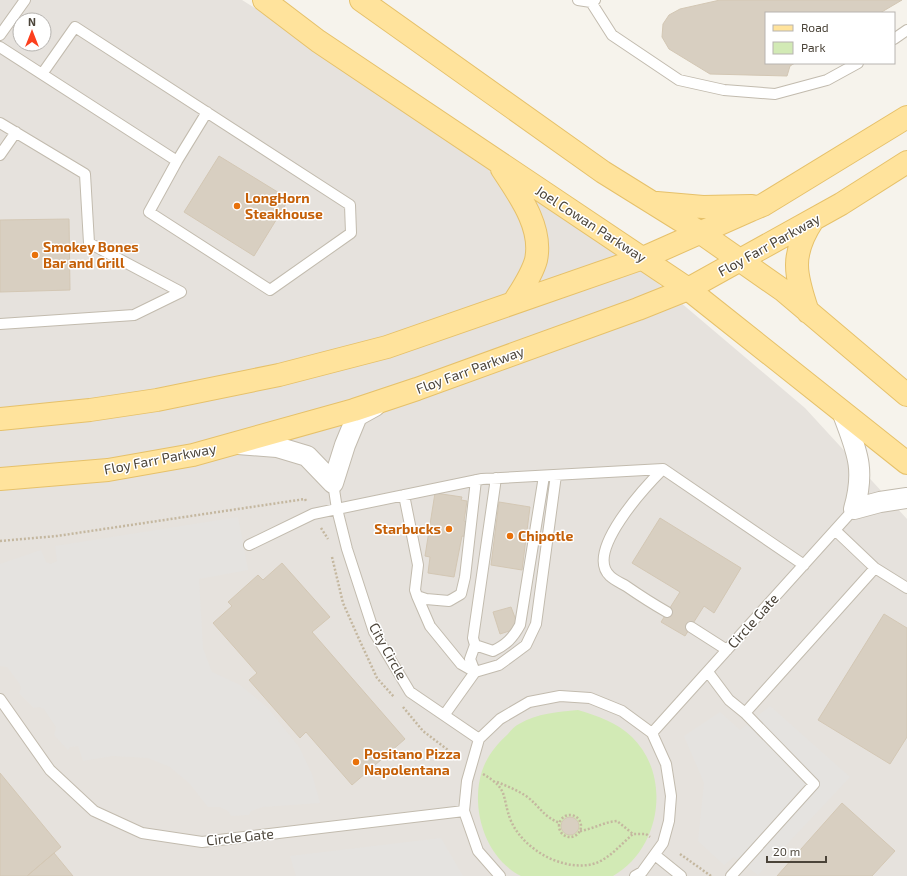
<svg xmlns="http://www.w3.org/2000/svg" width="907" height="876" font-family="'Exo 2',sans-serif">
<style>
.industrial{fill:#e6e2dd;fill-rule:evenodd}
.green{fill:#d2eab5}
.parking{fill:#e5e3e0}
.building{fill:#d8cfc1;stroke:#d3c7b4}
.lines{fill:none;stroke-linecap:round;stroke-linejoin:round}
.service-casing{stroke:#c2bbae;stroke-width:12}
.minor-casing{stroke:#c2bbae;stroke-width:22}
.primary-casing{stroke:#e6c16a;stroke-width:24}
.path{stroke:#c4b79f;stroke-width:2.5;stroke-dasharray:2 2;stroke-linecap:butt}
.service{stroke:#fff;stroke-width:10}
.minor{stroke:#fff;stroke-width:20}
.primary{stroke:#ffe39c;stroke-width:22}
.food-dot{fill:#e8710a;stroke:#fff;stroke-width:1.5}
.labels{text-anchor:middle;stroke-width:3;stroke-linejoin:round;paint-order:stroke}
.food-label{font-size:14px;font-weight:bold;fill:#c56008;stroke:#fff;text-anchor:start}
.street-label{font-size:14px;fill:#4b4439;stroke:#fff}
</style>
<rect width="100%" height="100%" fill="#f6f3ec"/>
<path class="industrial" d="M0 0H242L542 185 805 408 907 519V876H0ZM20 20H44V44H20Z"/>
<path class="green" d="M578 710C598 716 616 722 632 737 672 776 661 849 613 876H521C485 858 470 808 482 771 487 756 497 744 508 734 511 730 515 726 519 724 538 713 557 712 578 710Z"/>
<path class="parking" d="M238 517 248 570 199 579 203 648 212 672 240 685 267 707 299 747 312 774 320 803 263 807 251 811 249 815 231 816 228 811 220 807H208L190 784 170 767 148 758 112 756 83 761 78 746 70 747 68 750 54 735 56 727 44 709 39 707 34 708 19 693 21 688 19 683 7 667 0 666V564L41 550 46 562 51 564 57 561 55 546Z
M770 706 850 777 758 875 734 857 724 865 698 841 704 783 684 736 720 712 740 730Z
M441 838 463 876H296L290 856Z"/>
<path class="building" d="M720 0H902L880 13H766V63H795L790 66 787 76 710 74 669 49 662 37 663 24 669 15 680 9Z
M219 156 289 199 254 256 184 212Z
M69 219 70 290 0 292V220Z
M435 493 462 497 461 500 467 501 464 521 471 523 469 537 462 536 454 577 428 573 430 557 425 556Z
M499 502 530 507 522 570 491 565Z
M660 518 741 568 714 613 704 606 685 636 661 622 680 592 632 563Z
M282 563 330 617 312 632 405 739 352 785 306 732 300 738 249 680 257 673 213 623 232 606 228 602 258 575 263 580Z
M511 607 519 628 500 634 493 612Z
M884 614 907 628V737L890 764 818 720Z
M0 773 61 847 27 876H0Z
M842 803 895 851 872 876H777Z
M561 826a9 9 0 1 1 18 0a9 9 0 1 1-18 0Z
M54 853 73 876H27Z"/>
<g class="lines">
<defs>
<path id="service" d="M578 0 591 2 595 0
M591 2 612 35 679 80 724 90 775 94 827 80 858 63
M0 35 25 0
M894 39 907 30
M0 47 177 161 149 212 270 290 351 233 350 205 75 27 42 74
M0 123 85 174 89 243 181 292 134 315 0 324
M0 155 16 132
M177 161 207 112
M663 469C646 486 584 552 610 576 614 580 621 583 626 586 639 595 653 604 667 612
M496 478 473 638 475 645 493 651C506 645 513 638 520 625L544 476
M333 483 337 509 347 549 374 632 410 692 479 739
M404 495 418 565 415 590 417 596 426 599 449 601 461 594 465 577 476 480
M835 530 875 568 907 588
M249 545 313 514 482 479 663 469 804 565
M417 596 430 626 461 664 475 672
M691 627 727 650
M475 672 470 659 475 645
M708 672 729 700 745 713
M0 699 50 770 94 811 142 833 202 842 464 811
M445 714 475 672 499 665 514 654 526 645 536 624 556 475
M652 733 854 509
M655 855 681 876
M500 876 478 851 464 811 467 781 479 739 500 719 529 702 560 696 590 698 622 711 652 733 666 764 671 796 669 821 663 843 642 872 635 876
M731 876 814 784 745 713 875 568"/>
<path id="minor" d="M842 411C856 450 866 467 854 509
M238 444 277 447 307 456 333 483 345 445 357 416 375 406
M854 509 880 502 907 498"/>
<path id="primary" d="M264 0 318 41 688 289 907 463
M361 0 603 172 701 233 784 291 907 395
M502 169C519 195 543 227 536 260 532 275 522 289 514 302
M657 203 703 207 752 206
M808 312C795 274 790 255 813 220
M0 419 90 410 157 400 279 375 387 347 643 258 751 210 763 205 907 117
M0 479 108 470 193 455 354 410 417 389 638 309 688 289 841 204 907 162"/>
</defs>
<use href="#service" class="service-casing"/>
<use href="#minor" class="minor-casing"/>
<use href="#primary" class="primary-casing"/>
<path class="path" d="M321 528 328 539
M0 541 57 536 305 499 306 501
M332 557 343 603 359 639 377 678 394 697
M403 707 423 731 448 750 457 760
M483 774C510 790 501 796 511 821 523 848 558 869 588 865 606 863 620 845 633 834H646L650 837
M497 782C507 786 517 790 526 796 539 805 543 817 560 823
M559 826a11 11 0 1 1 22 0a11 11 0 1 1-22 0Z
M580 831C593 829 604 822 617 821L633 834
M680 854 711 876"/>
<use href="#service" class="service"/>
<use href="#minor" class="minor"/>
<use href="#primary" class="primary"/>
</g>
<g class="food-dot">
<circle cx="237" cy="206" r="4"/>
<circle cx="35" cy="255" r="4"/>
<circle cx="449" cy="529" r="4"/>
<circle cx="510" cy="536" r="4"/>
<circle cx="356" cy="762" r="4"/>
</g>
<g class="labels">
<g class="food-label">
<text x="245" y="203">LongHorn<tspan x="245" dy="16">Steakhouse</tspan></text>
<text x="43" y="252">Smokey Bones<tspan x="43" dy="16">Bar and Grill</tspan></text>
<text x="441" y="534" text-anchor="end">Starbucks</text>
<text x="518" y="541">Chipotle</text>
<text x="364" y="759">Positano Pizza<tspan x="364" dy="16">Napolentana</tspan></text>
</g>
<g class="street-label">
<text transform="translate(591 224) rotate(33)" y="5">Joel Cowan Parkway</text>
<text transform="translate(769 245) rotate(-29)" y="5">Floy Farr Parkway</text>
<text transform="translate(470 370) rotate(-20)" y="5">Floy Farr Parkway</text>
<text transform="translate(160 459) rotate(-11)" y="5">Floy Farr Parkway</text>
<text transform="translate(753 621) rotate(-48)" y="5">Circle Gate</text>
<text transform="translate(388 651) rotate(61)" y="5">City Circle</text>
<text transform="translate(240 837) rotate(-6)" y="5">Circle Gate</text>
</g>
</g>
<rect x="765" y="12" width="130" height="52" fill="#ffffff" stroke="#b7b4b0"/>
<rect x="773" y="25" width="20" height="6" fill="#ffe39c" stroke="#b7b4b0"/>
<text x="801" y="32" font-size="12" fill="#4b4439">Road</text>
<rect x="773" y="42" width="20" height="12" fill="#d2eab5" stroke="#b7b4b0"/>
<text x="801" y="52" font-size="12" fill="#4b4439">Park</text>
<g transform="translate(32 32)"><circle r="19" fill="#ffffff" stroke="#b7b4b0"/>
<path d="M0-3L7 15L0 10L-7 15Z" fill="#fc3f1d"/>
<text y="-6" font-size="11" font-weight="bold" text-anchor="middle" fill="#4b4439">N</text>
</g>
<path d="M767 856v6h59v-6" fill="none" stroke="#4b4439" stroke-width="2"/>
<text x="773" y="856" font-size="12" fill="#4b4439" stroke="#ffffff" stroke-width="3" paint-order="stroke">20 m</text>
</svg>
